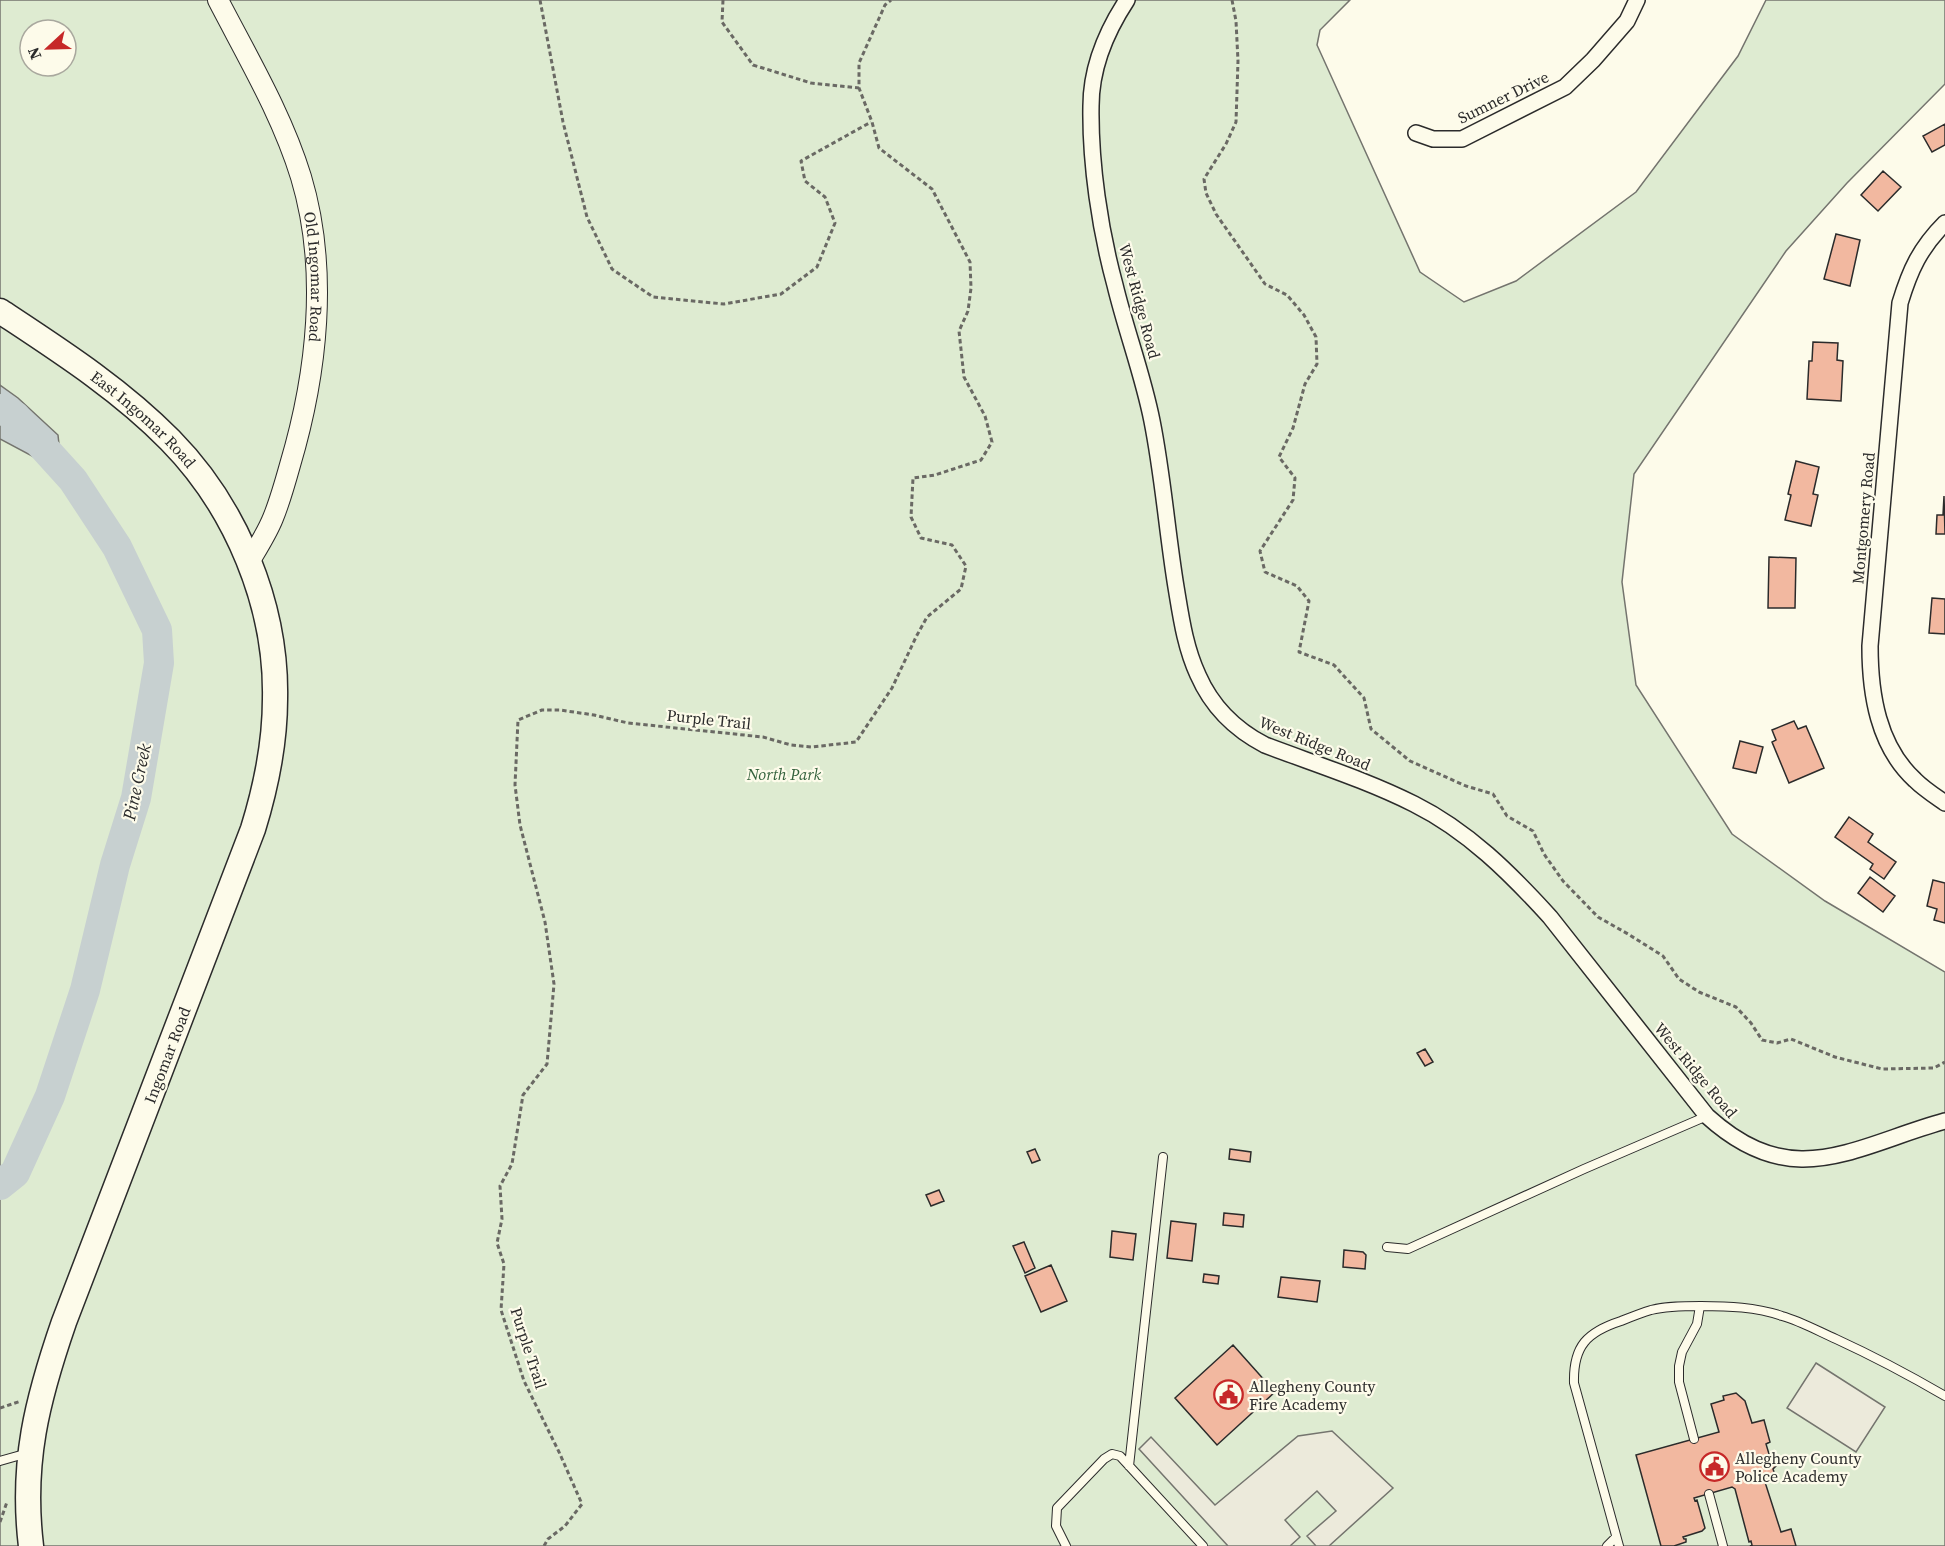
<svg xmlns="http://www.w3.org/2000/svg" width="1945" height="1546" font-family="'Source Serif 4',serif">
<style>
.green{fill:#deebd1;stroke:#74746e;stroke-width:1.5;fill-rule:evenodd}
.parking{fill:#eceadb;stroke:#74746e;stroke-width:1.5}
.water{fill:#c7d0d0;stroke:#74746e;stroke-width:1.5}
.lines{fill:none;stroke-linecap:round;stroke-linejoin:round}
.river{stroke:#c7d0d0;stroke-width:30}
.building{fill:#f2b8a0;stroke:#2b2b2b;stroke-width:1.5}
.service-casing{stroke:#2b2b2b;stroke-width:10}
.minor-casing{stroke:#2b2b2b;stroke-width:18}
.tertiary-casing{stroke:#2b2b2b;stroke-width:22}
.primary-casing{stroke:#2b2b2b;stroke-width:27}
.path{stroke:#6a6964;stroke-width:3;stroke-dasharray:4.5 3;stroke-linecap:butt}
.service{stroke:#fdfbea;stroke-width:8}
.minor{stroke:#fdfbea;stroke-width:15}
.tertiary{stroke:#fdfbea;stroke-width:20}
.primary{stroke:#fdfbea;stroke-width:24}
.labels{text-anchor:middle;stroke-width:4.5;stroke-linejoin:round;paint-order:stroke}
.street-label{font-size:16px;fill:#2b2b2b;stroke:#fdfbea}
.park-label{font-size:16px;font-style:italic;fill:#34623c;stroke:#fdfbea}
.poi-label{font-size:16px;fill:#2b2b2b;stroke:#fdfbea;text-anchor:start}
.water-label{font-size:18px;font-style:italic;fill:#2b2b2b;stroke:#fdfbea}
</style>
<rect width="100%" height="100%" fill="#fdfbea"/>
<path class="green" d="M0 0H1350L1320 30 1317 45 1420 272 1464 302 1516 281 1636 192 1738 56 1766 0H1945V84L1847 183 1786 251 1634 474 1622 582 1636 685 1732 834 1825 901 1945 972V1546H0ZM30 30H66V66H30Z"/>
<path class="parking" d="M1816 1363 1885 1407 1856 1452 1787 1408Z
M1332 1431 1393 1488 1329 1546H1316L1307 1536 1336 1511 1317 1491 1285 1520 1300 1537 1290 1546H1228L1139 1449 1151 1437 1215 1505 1298 1436Z"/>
<path class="water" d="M0 385 18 398 58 435 61 463 47 464 0 439Z"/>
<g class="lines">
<path class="river" d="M0 409 15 416 73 480 117 547 157 630 159 663 136 798 115 865 85 990 50 1096 15 1173 0 1185"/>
</g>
<path class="building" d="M1945 124V145L1932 152 1923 136Z
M1883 171 1901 187 1878 211 1861 195Z
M1836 234 1860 240 1850 286 1824 279Z
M1813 342 1838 343 1837 360 1843 361 1841 401 1807 399 1809 361H1812Z
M1796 461 1819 467 1813 494 1818 495 1811 526 1785 520 1791 495 1788 494Z
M1944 496 1945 534H1936L1937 515H1943Z
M1769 557 1796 558 1795 608H1768Z
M1932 598 1945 599V634L1929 633Z
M1794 721 1798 729 1806 726 1824 768 1789 783 1772 742 1776 740 1772 730Z
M1740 741 1763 747 1756 773 1733 768Z
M1849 817 1873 834 1868 842 1896 862 1884 879 1870 869 1873 864 1835 837Z
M1870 877 1895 896 1883 912 1858 893Z
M1933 880 1945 883V923L1934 920 1937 909 1927 906Z
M1425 1049 1433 1062 1425 1066 1417 1053Z
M1035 1149 1040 1160 1032 1163 1027 1152Z
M1230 1149 1251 1152 1250 1162 1229 1159Z
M939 1190 944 1201 931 1206 926 1195Z
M1224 1213 1244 1215 1243 1227 1223 1225Z
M1171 1221 1196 1224 1192 1261 1167 1258Z
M1112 1231 1136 1234 1133 1260 1110 1257Z
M1024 1242 1035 1268 1025 1273 1013 1246Z
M1344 1250 1363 1252 1366 1255 1365 1269 1343 1267Z
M1051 1265 1067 1301 1041 1312 1025 1276Z
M1204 1274 1219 1276 1218 1284 1203 1282Z
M1281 1277 1320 1281 1317 1302 1278 1297Z
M1233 1345 1275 1392 1217 1445 1175 1398Z
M1736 1393 1745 1401 1752 1423 1764 1420 1770 1442 1766 1444 1769 1454H1773L1777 1465 1773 1469 1775 1475 1764 1479 1781 1532 1791 1529 1796 1546H1750L1752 1545 1751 1541 1749 1542 1735 1489 1732 1487 1694 1498 1695 1501 1697 1500 1705 1528 1702 1531 1683 1537 1684 1539H1686V1542L1674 1546H1661L1636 1455 1719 1432 1711 1404 1724 1400 1723 1396Z"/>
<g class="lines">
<defs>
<path id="service" d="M1387 1247 1408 1249 1584 1169 1707 1116
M1694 1439 1679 1382V1366L1682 1352 1697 1324 1700 1306
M0 1461 28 1453
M1129 1466 1163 1157
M1709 1494 1723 1546
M1066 1546 1056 1526 1057 1508 1104 1459 1112 1454 1120 1456 1203 1546
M1607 1546 1616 1537
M1619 1546 1574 1383C1573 1346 1587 1332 1621 1321 1631 1317 1641 1313 1651 1310 1667 1306 1684 1306 1701 1306 1728 1306 1756 1307 1782 1316 1800 1321 1818 1331 1836 1339 1873 1356 1909 1375 1945 1396"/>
<path id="minor" d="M1127 0C1106 32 1091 67 1091 106 1090 163 1100 230 1115 285 1126 331 1143 375 1152 421 1163 476 1167 532 1176 587 1181 617 1185 647 1198 675 1212 707 1234 729 1265 745 1315 764 1366 780 1414 804 1468 831 1510 873 1550 917L1707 1116C1793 1194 1852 1147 1945 1121
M1416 133 1433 139H1462L1565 87 1593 60 1627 21 1637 0
M1945 223C1920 248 1910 270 1900 303L1870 646C1870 694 1878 746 1915 780 1924 789 1935 796 1945 803"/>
<g id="tertiary">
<path id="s1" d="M218 0C248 58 282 115 301 177 329 270 317 374 290 465 285 483 280 501 273 518 267 533 258 547 249 562"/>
</g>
<g id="primary">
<path id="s2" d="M0 311C59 350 120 389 170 440 236 507 277 605 275 699 275 744 266 787 253 829L64 1322C37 1400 21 1463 31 1546"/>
</g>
</defs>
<use href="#service" class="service-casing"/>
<use href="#minor" class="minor-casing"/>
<use href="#tertiary" class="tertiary-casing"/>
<use href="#primary" class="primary-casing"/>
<path class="path" d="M540 0 563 122 587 217 612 269 653 297 724 304 781 294 817 267 835 223 825 197 805 181 801 161 871 122
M723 0 722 22 753 65 811 83 859 88
M1232 0 1236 21 1238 61 1236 122 1226 144 1204 179 1206 193 1216 214 1265 284 1287 295 1304 315 1316 337 1317 364 1305 384 1293 428 1279 457 1295 478 1293 500 1260 551 1265 572 1297 586 1309 601 1299 652 1334 665 1364 698 1371 729 1410 761 1466 786 1493 794 1507 816 1533 831 1544 854 1563 881 1598 917 1628 934 1663 956 1679 979 1699 992 1736 1007 1751 1023 1762 1040 1777 1043 1791 1039 1835 1057 1882 1069 1934 1068 1945 1062
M0 1408 21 1401
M0 1522 7 1502
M544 1546 548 1539 565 1526 582 1504 559 1452 524 1381 501 1310 504 1264 497 1243 502 1219 500 1186 512 1164 523 1095 547 1064 554 984 545 922 520 825 515 785 518 720 542 710H560L594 715 628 723 763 737 791 745 812 747 856 742 892 688 916 637 927 617 961 589 966 566 952 545 921 538 911 517 913 478 935 475 981 460 992 442 985 416 964 377 959 331 968 311 971 288 970 262 932 189 879 148 872 122 859 88V63L885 5 891 0"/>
<use href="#service" class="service"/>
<use href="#minor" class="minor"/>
<use href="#tertiary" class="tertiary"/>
<use href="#primary" class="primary"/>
</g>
<defs>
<symbol id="civic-ring" viewBox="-11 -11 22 22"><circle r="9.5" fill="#fdfbea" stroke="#c62828" stroke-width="1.5"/><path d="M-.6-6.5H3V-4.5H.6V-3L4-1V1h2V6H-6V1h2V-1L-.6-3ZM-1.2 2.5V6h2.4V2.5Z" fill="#c62828"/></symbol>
</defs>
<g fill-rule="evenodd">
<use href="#civic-ring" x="1212" y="1378" width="33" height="33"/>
<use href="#civic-ring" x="1698" y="1450" width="33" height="33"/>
</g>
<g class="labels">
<g class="street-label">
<text transform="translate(1503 97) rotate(-26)" y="6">Sumner Drive</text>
<text dy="6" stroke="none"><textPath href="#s1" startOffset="297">Old Ingomar Road</textPath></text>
<text transform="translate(1140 301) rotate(75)" y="6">West Ridge Road</text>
<text dy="6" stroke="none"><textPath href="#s2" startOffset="180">East Ingomar Road</textPath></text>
<text transform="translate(1863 518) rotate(-85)" y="6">Montgomery Road</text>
<text transform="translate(709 719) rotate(6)" y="6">Purple Trail</text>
<text transform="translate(1315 743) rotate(22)" y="6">West Ridge Road</text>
<text transform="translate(167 1055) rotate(-69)" y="6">Ingomar Road</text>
<text transform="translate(1696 1070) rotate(50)" y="6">West Ridge Road</text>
<text transform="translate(529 1348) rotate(72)" y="6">Purple Trail</text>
</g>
<g class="park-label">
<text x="784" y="780">North Park</text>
</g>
<g class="poi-label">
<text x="1249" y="1392">Allegheny County<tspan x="1249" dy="18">Fire Academy</tspan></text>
<text x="1735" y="1464">Allegheny County<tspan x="1735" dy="18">Police Academy</tspan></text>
</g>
<g class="water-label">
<text transform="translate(137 782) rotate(-78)" y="6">Pine Creek</text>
</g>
</g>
<g transform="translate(48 48) rotate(248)"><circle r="28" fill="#fdfbea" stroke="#a9a89e" stroke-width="1.5"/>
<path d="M0-4.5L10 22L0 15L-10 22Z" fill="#c62828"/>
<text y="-9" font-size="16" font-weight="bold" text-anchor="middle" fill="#2b2b2b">N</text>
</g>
</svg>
